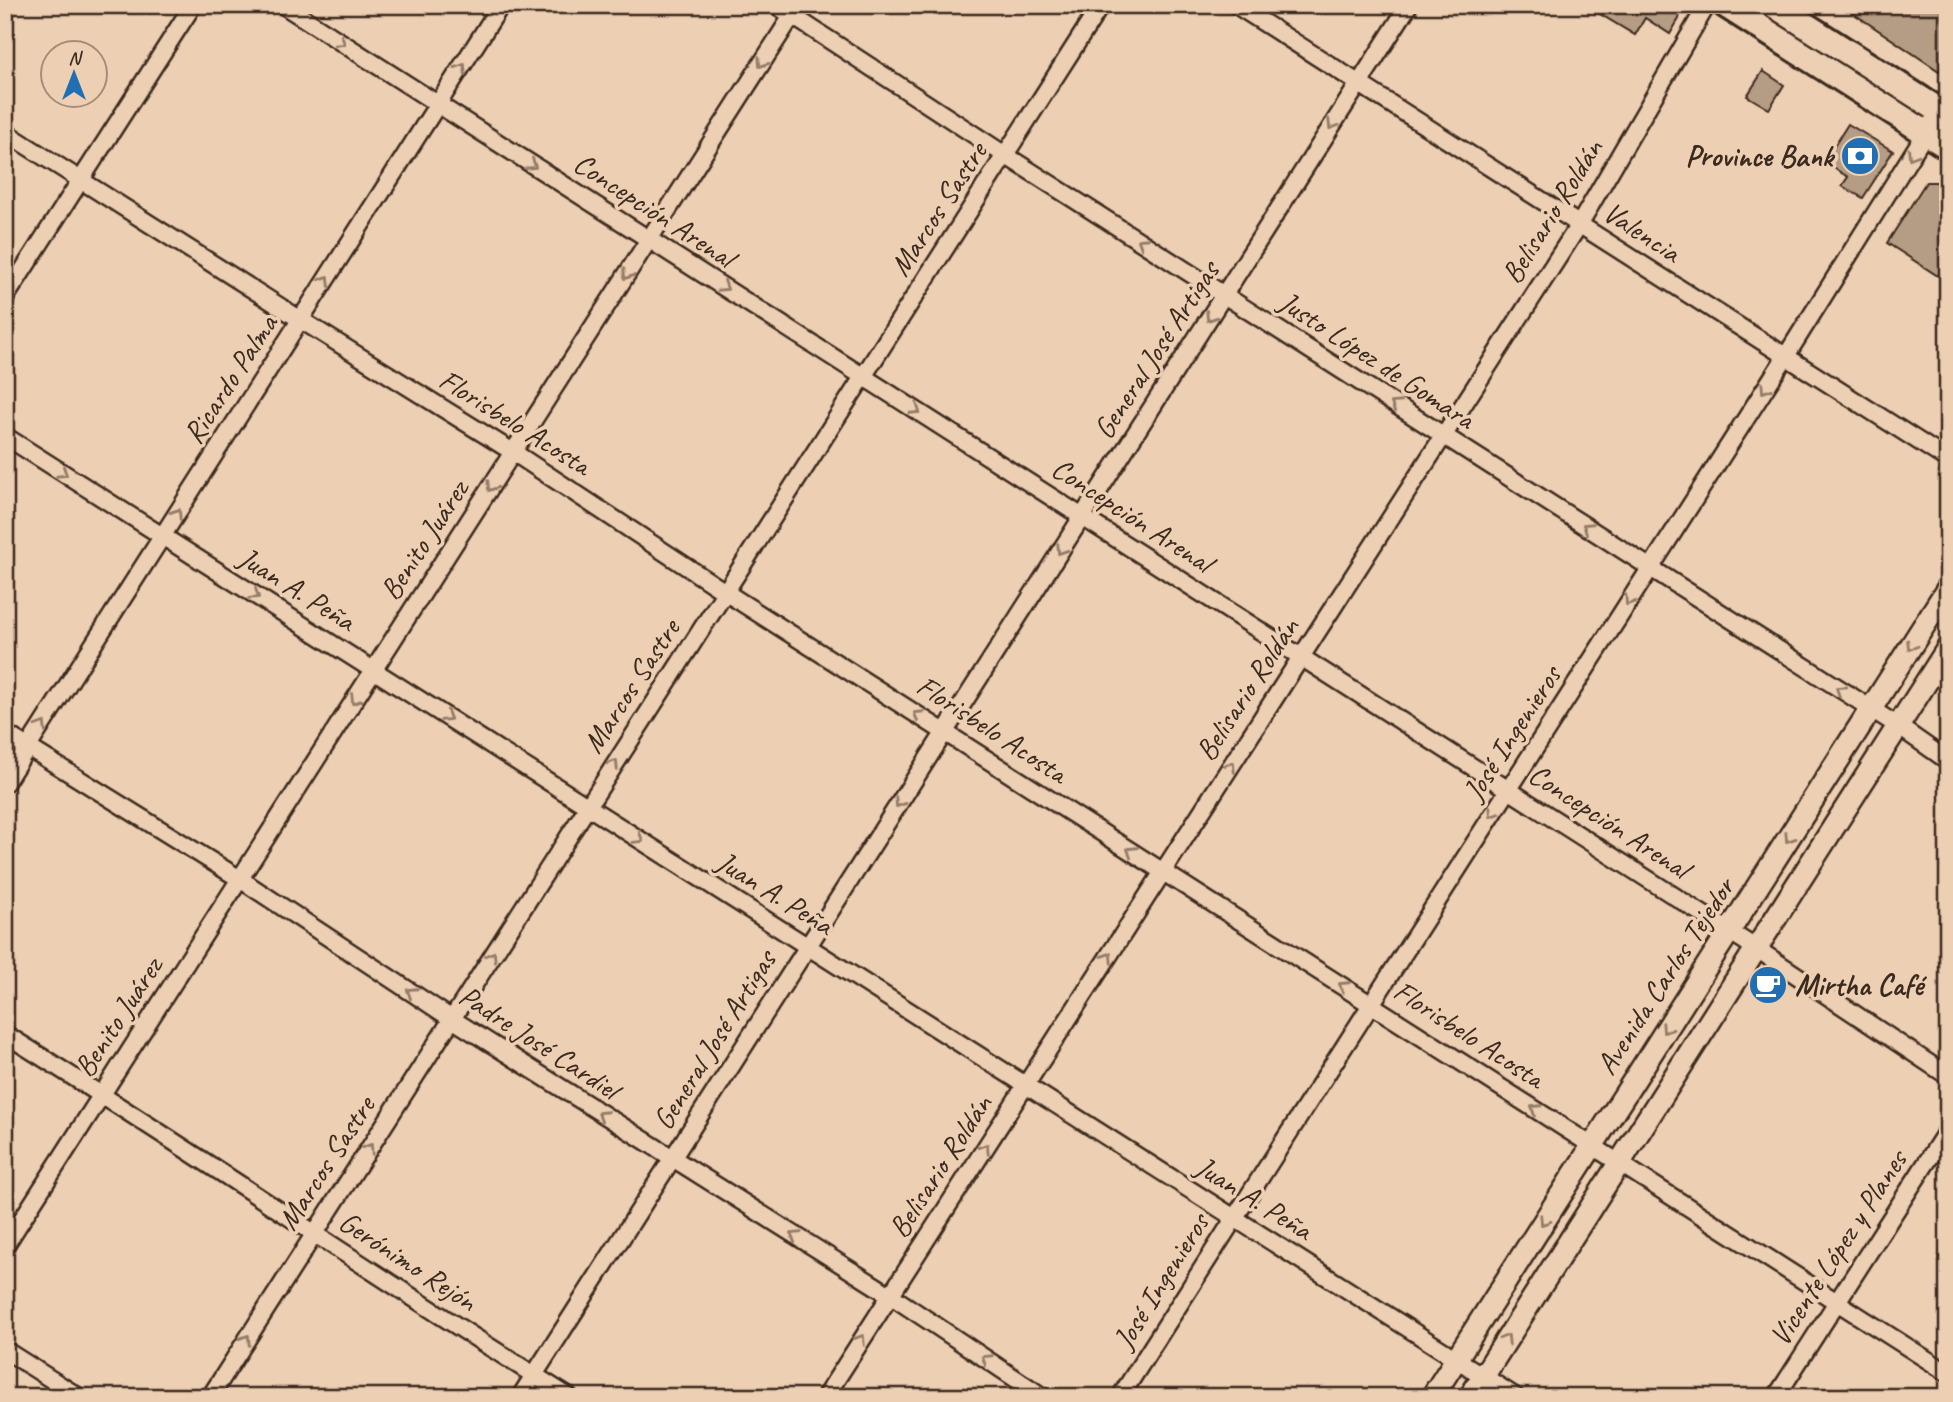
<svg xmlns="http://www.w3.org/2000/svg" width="1953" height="1402" font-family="Caveat,sans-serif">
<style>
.building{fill:#b59c85;stroke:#3b2a1e;stroke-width:2}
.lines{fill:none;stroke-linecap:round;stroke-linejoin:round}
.minor-casing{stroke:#3b2a1e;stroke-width:21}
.secondary-casing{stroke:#3b2a1e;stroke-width:26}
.primary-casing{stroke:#3b2a1e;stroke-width:30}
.minor{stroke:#edcfb3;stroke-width:16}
.secondary{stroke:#edcfb3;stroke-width:21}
.primary{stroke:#edcfb3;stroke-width:24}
.oneway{stroke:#947c68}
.labels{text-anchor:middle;stroke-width:7;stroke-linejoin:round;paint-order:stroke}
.poi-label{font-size:30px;font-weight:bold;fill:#3b2a1e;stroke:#edcfb3;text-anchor:end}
.street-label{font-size:30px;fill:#3b2a1e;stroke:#edcfb3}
</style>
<rect width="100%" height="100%" fill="#edcfb3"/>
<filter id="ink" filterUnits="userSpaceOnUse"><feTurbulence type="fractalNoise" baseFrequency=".0143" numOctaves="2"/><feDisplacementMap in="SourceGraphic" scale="14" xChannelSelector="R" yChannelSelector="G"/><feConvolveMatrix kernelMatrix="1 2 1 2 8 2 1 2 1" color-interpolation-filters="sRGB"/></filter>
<g filter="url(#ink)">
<path class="building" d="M1585 5H1669L1680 12 1679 19 1670 34 1645 18 1635 35Z
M1841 5H1948V58L1939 71Z
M1763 71 1784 85 1769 109 1747 96Z
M1848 124 1893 151 1863 198 1842 186 1848 177 1824 162Z
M1926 182H1939L1948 187V260L1938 276 1887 243Z"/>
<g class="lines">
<defs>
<path id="minor" d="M283 5 1757 949 1948 1076
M776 5 1005 155 1898 726 1948 761
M1236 5 1948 460
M5 132 301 320 513 452 725 592 1948 1373
M5 298 193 5
M5 436 1516 1397
M5 733 240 879 452 1019 890 1295 1043 1397
M5 783 501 5
M5 1034C195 1152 379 1279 569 1397
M5 1246 799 5
M5 1350 79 1397
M210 1397 1101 5
M520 1397 1409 5
M825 1397 1579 225 1707 5
M1120 1397 1786 356 1948 97
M1776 1397 1948 1129"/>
<path id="secondary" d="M1432 1397 1948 588
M1470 1397 1948 648"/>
<path id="primary" d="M1725 5 1948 147
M1774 5 1948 116"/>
</defs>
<use href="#minor" class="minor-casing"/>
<use href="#secondary" class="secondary-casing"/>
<use href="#primary" class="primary-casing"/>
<use href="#minor" class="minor"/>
<use href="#secondary" class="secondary"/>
<use href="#primary" class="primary"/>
</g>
<defs><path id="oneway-chevron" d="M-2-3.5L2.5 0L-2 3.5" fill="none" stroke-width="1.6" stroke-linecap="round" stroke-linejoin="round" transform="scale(1.75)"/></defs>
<g class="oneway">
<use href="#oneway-chevron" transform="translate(341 42) rotate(33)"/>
<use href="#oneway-chevron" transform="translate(762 63) rotate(123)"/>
<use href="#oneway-chevron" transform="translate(462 68) rotate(-57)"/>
<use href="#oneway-chevron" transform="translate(1332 125) rotate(122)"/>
<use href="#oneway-chevron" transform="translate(1912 155) rotate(122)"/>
<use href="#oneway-chevron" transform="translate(532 165) rotate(33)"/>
<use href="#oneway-chevron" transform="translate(1142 242) rotate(-147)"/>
<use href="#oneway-chevron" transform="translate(627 275) rotate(123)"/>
<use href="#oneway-chevron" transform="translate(326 280) rotate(-57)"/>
<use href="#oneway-chevron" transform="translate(724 287) rotate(33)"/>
<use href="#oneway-chevron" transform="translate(1210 317) rotate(123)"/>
<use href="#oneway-chevron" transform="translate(1765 389) rotate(123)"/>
<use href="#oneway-chevron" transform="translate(1395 405) rotate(-147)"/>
<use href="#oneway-chevron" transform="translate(916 410) rotate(33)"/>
<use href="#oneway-chevron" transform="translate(63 473) rotate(33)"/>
<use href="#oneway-chevron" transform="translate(491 487) rotate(123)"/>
<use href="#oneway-chevron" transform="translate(177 513) rotate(-57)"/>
<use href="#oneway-chevron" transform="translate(1587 527) rotate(-147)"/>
<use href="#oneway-chevron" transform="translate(1061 550) rotate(123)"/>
<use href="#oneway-chevron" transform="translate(255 595) rotate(32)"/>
<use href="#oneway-chevron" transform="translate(1629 601) rotate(123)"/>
<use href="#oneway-chevron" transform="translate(1911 646) rotate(122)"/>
<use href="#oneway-chevron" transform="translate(1840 690) rotate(-147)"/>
<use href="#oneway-chevron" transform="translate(355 700) rotate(123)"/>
<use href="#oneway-chevron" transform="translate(918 715) rotate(-147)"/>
<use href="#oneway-chevron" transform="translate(447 717) rotate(32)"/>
<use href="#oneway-chevron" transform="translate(42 726) rotate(-58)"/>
<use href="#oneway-chevron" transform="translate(614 764) rotate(-57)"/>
<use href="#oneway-chevron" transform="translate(1231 766) rotate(-57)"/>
<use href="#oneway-chevron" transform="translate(899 803) rotate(123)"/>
<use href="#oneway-chevron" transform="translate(1493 813) rotate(123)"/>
<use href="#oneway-chevron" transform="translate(1789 838) rotate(123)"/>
<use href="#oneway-chevron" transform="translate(639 839) rotate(32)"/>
<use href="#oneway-chevron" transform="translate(1131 851) rotate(-147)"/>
<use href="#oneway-chevron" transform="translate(492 956) rotate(-58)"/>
<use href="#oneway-chevron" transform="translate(1108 957) rotate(-57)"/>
<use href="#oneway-chevron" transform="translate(1343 986) rotate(-147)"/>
<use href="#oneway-chevron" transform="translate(411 992) rotate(-147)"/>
<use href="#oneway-chevron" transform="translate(1666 1029) rotate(123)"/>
<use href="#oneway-chevron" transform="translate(1535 1109) rotate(-147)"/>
<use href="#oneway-chevron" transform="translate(602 1115) rotate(-147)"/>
<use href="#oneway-chevron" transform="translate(369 1148) rotate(-57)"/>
<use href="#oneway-chevron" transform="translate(985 1148) rotate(-57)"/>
<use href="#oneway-chevron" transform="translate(1544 1221) rotate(123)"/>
<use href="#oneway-chevron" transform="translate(795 1236) rotate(-148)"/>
<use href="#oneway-chevron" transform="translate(246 1339) rotate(-57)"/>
<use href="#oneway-chevron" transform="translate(861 1339) rotate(-57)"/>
<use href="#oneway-chevron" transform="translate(1506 1339) rotate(-58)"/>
<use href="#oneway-chevron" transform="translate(986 1359) rotate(-147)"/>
</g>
</g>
<defs>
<symbol id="bank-disc" viewBox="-11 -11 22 22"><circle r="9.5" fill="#1f6fb2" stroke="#edcfb3"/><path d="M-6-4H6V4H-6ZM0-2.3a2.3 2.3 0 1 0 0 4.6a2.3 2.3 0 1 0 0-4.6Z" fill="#fff"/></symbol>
<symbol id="cafe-disc" viewBox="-11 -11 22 22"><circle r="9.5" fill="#1f6fb2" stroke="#edcfb3"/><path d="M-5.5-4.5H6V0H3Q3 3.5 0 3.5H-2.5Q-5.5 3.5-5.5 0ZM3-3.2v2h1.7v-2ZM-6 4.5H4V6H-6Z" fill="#fff"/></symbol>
</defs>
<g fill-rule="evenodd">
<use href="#bank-disc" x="1838" y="134" width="44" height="44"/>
<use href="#cafe-disc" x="1746" y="963" width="44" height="44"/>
</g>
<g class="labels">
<g class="poi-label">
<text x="1833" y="166">Province Bank</text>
<text x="1795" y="995" text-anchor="start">Mirtha Café</text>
</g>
<g class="street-label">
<text transform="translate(938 209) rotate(-57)" y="10">Marcos Sastre</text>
<text transform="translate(654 210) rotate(33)" y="10">Concepción Arenal</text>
<text transform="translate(1552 211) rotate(-58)" y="10">Belisario Roldán</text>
<text transform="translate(1642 232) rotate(33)" y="10">Valencia</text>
<text transform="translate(1156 350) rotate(-57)" y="10">General José Artigas</text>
<text transform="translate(1377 360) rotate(33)" y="10">Justo López de Gomara</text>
<text transform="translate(230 379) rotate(-57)" y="10">Ricardo Palma</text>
<text transform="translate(515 422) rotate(32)" y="10">Florisbelo Acosta</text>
<text transform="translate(1132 515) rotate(33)" y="10">Concepción Arenal</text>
<text transform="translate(424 540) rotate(-57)" y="10">Benito Juárez</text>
<text transform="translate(297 589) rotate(32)" y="10">Juan A. Peña</text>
<text transform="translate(631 686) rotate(-57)" y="10">Marcos Sastre</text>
<text transform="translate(1247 689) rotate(-57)" y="10">Belisario Roldán</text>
<text transform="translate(992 729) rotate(33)" y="10">Florisbelo Acosta</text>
<text transform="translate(1512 733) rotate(-57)" y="10">José Ingenieros</text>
<text transform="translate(1609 821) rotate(33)" y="10">Concepción Arenal</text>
<text transform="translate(775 893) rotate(32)" y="10">Juan A. Peña</text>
<text transform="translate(1665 976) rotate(-57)" y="10">Avenida Carlos Tejedor</text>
<text transform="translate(118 1017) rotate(-57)" y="10">Benito Juárez</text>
<text transform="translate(1469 1034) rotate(33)" y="10">Florisbelo Acosta</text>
<text transform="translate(714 1040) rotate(-58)" y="10">General José Artigas</text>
<text transform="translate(539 1042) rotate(33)" y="10">Padre José Cardiel</text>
<text transform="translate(326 1163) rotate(-57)" y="10">Marcos Sastre</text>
<text transform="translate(940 1166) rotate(-57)" y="10">Belisario Roldán</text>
<text transform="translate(1254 1198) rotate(32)" y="10">Juan A. Peña</text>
<text transform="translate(1838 1248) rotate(-57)" y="10">Vicente López y Planes</text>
<text transform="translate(408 1261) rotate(33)" y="10">Gerónimo Rejón</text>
<text transform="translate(1161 1281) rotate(-58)" y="10">José Ingenieros</text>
</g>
</g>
<rect width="1953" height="1402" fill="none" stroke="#edcfb3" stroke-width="28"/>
<rect x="14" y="14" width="1925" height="1374" fill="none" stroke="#3b2a1e" stroke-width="2.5" filter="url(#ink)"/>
<g transform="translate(74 74)"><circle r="33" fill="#edcfb3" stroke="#a68d77" stroke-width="2"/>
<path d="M0-5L12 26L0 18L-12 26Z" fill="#1f6fb2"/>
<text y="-10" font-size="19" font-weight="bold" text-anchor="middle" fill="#3b2a1e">N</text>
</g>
</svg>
